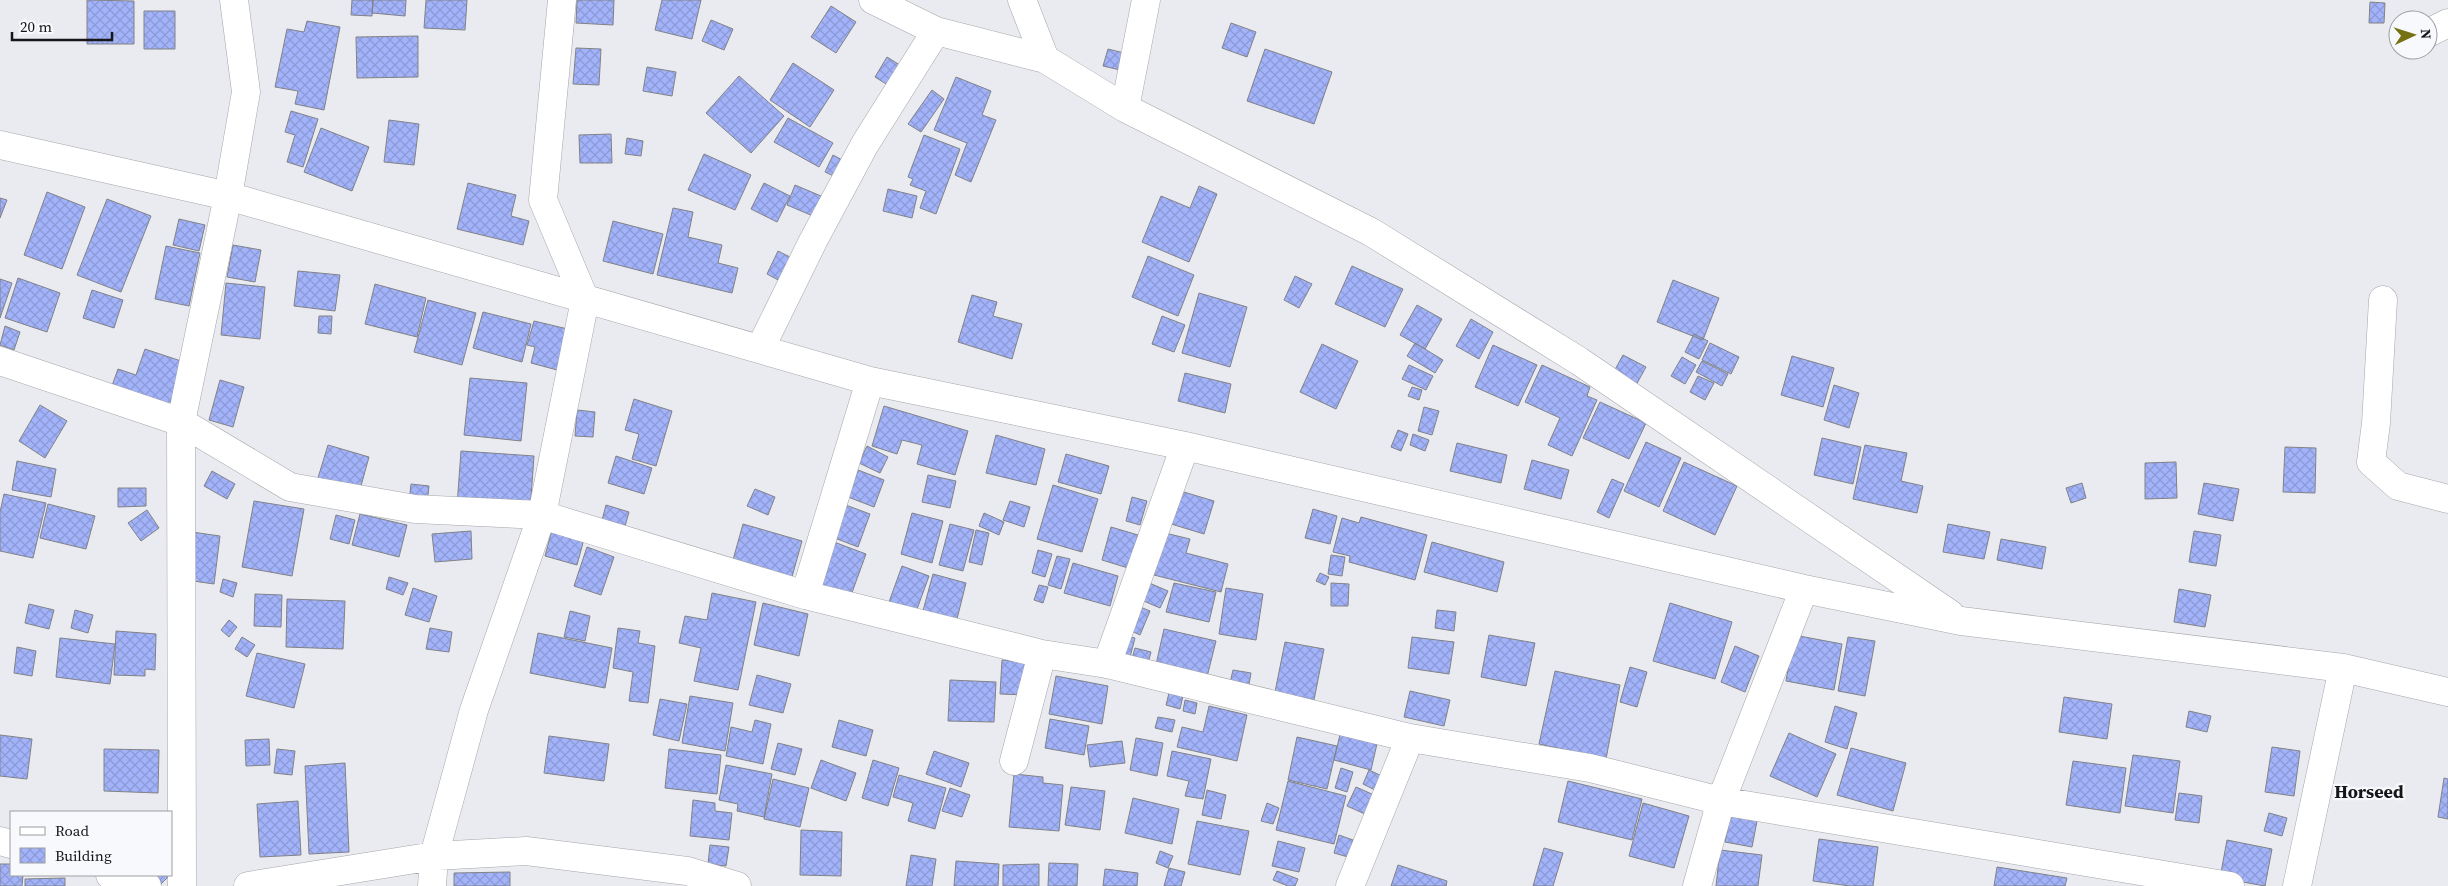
<svg xmlns="http://www.w3.org/2000/svg" width="2448" height="886" font-family="'Source Serif 4',serif">
<style>
.building{fill:url(#building-cross-hatch);stroke:#818286}
.lines{fill:none;stroke-linecap:round;stroke-linejoin:round}
.minor-casing{stroke:#a4a6aa;stroke-width:29}
.minor{stroke:#fff;stroke-width:28}
.labels{text-anchor:middle;stroke-width:4.5;stroke-linejoin:round;paint-order:stroke}
.district-label{font-size:18px;font-weight:bold;fill:#161618;stroke:#f7f9fd}
</style>
<defs>
<pattern id="building-cross-hatch" width="8" height="8" patternUnits="userSpaceOnUse" patternTransform="scale(1.25)"><rect width="8" height="8" fill="#a2b3fa"/><path d="M0 0l8 8M0 8l8-8" fill="none" stroke="#8b99d6"/></pattern>
</defs>
<rect width="100%" height="100%" fill="#eaebf0"/>
<path class="building" d="M87 0 134 1V44H87Z
M352 0H373L372 16 351 15Z
M373 0H406L405 16 372 13Z
M426 0H467L465 30 424 28Z
M577 0H614L613 25 576 23Z
M662 0H701L692 39 655 30Z
M2370 2 2385 3 2384 23H2369Z
M831 6 856 22 836 53 811 37Z
M144 11H175V49H144Z
M711 20 733 29 724 50 702 41Z
M307 21 340 27 324 110 295 104 298 91 275 87 287 29 304 32Z
M1231 23 1256 32 1247 57 1222 48Z
M418 36V77L357 78 356 37Z
M576 48 601 49 599 85 573 84Z
M1108 49 1124 53 1120 70 1103 66Z
M1265 49 1332 72 1314 124 1247 101Z
M887 57 903 67 891 87 875 77Z
M793 63 834 90 810 127 770 100Z
M647 67 676 72 672 96 643 91Z
M739 76 784 116 751 153 706 113Z
M956 77 991 91 982 115 996 120 971 182 955 175 967 143 934 130Z
M932 90 944 99 921 132 908 124Z
M291 111 318 119 303 167 287 162 295 135 285 132Z
M788 118 833 143 819 167 774 142Z
M389 120 419 124 414 165 384 162Z
M321 128 369 147 352 191 304 172Z
M611 134 612 163H580L579 135Z
M924 135 960 149 936 214 920 208 926 191 910 185 913 179 908 177Z
M627 138 643 141 641 156 625 154Z
M704 154 751 175 735 210 688 190Z
M833 155 848 163 840 179 825 172Z
M468 183 516 195 511 216 529 221 523 245 457 229Z
M764 183 790 196 777 222 751 209Z
M795 185 821 196 813 216 787 205Z
M1199 186 1217 194 1189 262 1142 242 1161 196 1190 208Z
M888 189 917 196 912 218 883 211Z
M47 192 85 207 62 269 24 255Z
M0 198 7 200 0 218Z
M107 199 151 216 121 292 77 275Z
M673 208 693 212 688 237 722 245 718 263 738 268 732 293 657 275Z
M179 219 205 225 199 251 173 245Z
M613 221 663 234 653 274 603 261Z
M233 245 261 250 255 282 227 277Z
M166 246 200 253 189 306 155 299Z
M778 251 794 259 782 282 767 274Z
M1148 256 1194 275 1178 316 1132 297Z
M1352 266 1403 289 1385 327 1335 304Z
M298 271 340 275 335 311 294 306Z
M1295 276 1312 284 1299 308 1284 300Z
M18 278 60 293 47 332 5 318Z
M0 279 12 283 0 318Z
M1673 280 1719 298 1703 340 1657 322Z
M226 283 265 287 260 339 221 335Z
M375 284 426 298 417 337 365 324Z
M92 290 123 300 114 328 83 318Z
M1199 293 1247 307 1230 367 1182 353Z
M972 295 997 302 993 316 1022 324 1012 359 958 342Z
M428 300 476 313 462 365 414 352Z
M1417 305 1442 319 1425 349 1400 335Z
M483 312 531 324 522 362 473 348Z
M319 316H332L331 334 318 333Z
M1162 316 1185 325 1174 352 1152 344Z
M1471 319 1493 332 1479 359 1456 346Z
M534 321 572 330 561 371 531 363 535 347 527 345Z
M5 326 20 332 14 350 0 345Z
M1694 334 1708 341 1699 359 1685 352Z
M1415 343 1443 360 1435 373 1407 356Z
M1710 343 1739 357 1731 374 1702 360Z
M1322 344 1358 361 1336 409 1300 392Z
M1493 345 1537 365 1518 406 1475 387Z
M145 349 184 362 167 413 109 394 118 369 136 375Z
M1623 355 1646 367 1635 387 1612 375Z
M1792 356 1834 368 1823 407 1781 395Z
M1682 357 1696 365 1685 384 1671 376Z
M1702 361 1728 374 1722 386 1696 372Z
M1409 365 1433 376 1426 390 1402 379Z
M1542 365 1590 387 1587 396 1597 400 1572 456 1548 445 1560 418 1525 402Z
M1185 373 1231 384 1225 413 1178 401Z
M1698 376 1714 383 1705 400 1690 392Z
M470 378 527 383 521 441 464 435Z
M220 380 244 387 233 427 209 420Z
M1834 385 1859 393 1849 428 1824 420Z
M1412 387 1422 390 1419 400 1408 396Z
M634 399 672 411 656 466 632 459 639 434 625 430Z
M1600 402 1646 423 1629 459 1583 438Z
M40 405 67 421 45 458 19 441Z
M884 406 968 431 955 475 917 464 922 445 902 440 897 454 872 446Z
M1424 407 1439 411 1432 435 1418 431Z
M577 410 595 412 593 437 575 436Z
M1398 430 1408 434 1401 451 1391 447Z
M1413 434 1429 440 1425 451 1410 445Z
M996 435 1045 449 1036 485 986 473Z
M1822 438 1861 447 1853 484 1814 475Z
M1646 442 1681 458 1659 507 1624 491Z
M1457 443 1507 455 1501 483 1450 471Z
M328 445 369 457 359 493 317 481Z
M1865 445 1907 453 1901 481 1923 486 1917 513 1853 499Z
M867 446 888 457 880 473 859 463Z
M2285 447 2316 448 2315 493 2283 492Z
M461 451 534 456 530 511 457 506Z
M1066 454 1109 466 1101 494 1058 482Z
M616 456 652 468 644 494 608 483Z
M1532 460 1569 470 1561 499 1524 489Z
M17 461 56 469 51 497 12 490Z
M1684 462 1737 486 1715 535 1663 511Z
M2176 462 2177 498 2145 499V463Z
M858 470 884 480 874 507 848 497Z
M212 471 235 484 227 499 204 486Z
M928 475 956 481 950 508 922 502Z
M1612 479 1624 484 1609 518 1597 512Z
M2082 483 2086 498 2071 503 2066 488Z
M2204 483 2239 489 2233 521 2198 514Z
M411 484 429 486 427 504 409 502Z
M1053 485 1098 499 1082 552 1037 539Z
M118 488H146V506L118 507Z
M755 489 775 497 768 515 747 506Z
M1177 490 1214 501 1204 534 1168 523Z
M4 494 46 503 33 558 0 551V512Z
M1132 497 1147 501 1140 525 1126 521Z
M254 501 304 509 292 576 242 567Z
M1010 501 1030 507 1024 527 1003 520Z
M48 504 95 516 86 549 40 538Z
M843 504 870 514 858 547 832 537Z
M606 505 629 512 624 530 601 524Z
M1313 509 1337 516 1330 544 1305 538Z
M147 510 159 528 141 541 128 523Z
M912 513 943 521 932 563 901 554Z
M984 513 1004 522 999 535 979 526Z
M360 514 407 525 399 557 352 545Z
M336 515 355 520 349 544 330 539Z
M1361 517 1427 535 1415 580 1349 562 1350 556 1333 552 1342 518 1359 523Z
M743 524 802 541 790 584 731 567Z
M950 524 974 530 963 571 939 565Z
M1948 524 1990 532 1984 559 1943 552Z
M1111 527 1138 535 1128 568 1102 560Z
M552 530 584 539 577 565 545 556Z
M976 530 989 533 982 565 969 562Z
M471 531 472 559 435 562 432 534Z
M2194 531 2221 535 2216 566 2189 562Z
M192 532 220 536 214 584 186 580Z
M1165 533 1190 539 1186 553 1228 564 1221 592 1154 575Z
M2001 539 2046 547 2042 569 1997 560Z
M834 542 866 554 850 598 818 586Z
M1432 542 1504 562 1497 592 1424 572Z
M587 547 614 557 601 595 574 586Z
M1038 550 1052 554 1045 577 1032 573Z
M1331 555 1345 557 1342 576 1328 574Z
M1057 556 1070 559 1061 589 1048 585Z
M1073 563 1118 576 1110 606 1064 593Z
M902 566 929 576 916 612 889 602Z
M1320 573 1329 577 1325 585 1316 581Z
M933 574 966 583 955 627 921 618Z
M389 577 408 583 403 595 386 589Z
M223 579 237 583 233 597 220 592Z
M1147 582 1168 591 1160 608 1139 599Z
M1174 583 1216 592 1209 622 1166 612Z
M1331 583 1349 584 1348 606H1331Z
M1039 585 1048 587 1043 603 1034 600Z
M413 588 437 596 429 622 405 615Z
M1226 588 1263 594 1256 640 1219 634Z
M2179 589 2211 595 2205 627 2174 622Z
M712 593 756 602 738 690 694 681 701 648 679 643 685 616 707 620Z
M255 594 282 595 281 627 254 626Z
M287 599 345 601 343 649 286 647Z
M763 603 808 614 799 656 754 645Z
M1670 603 1732 622 1715 679 1653 661Z
M29 604 54 610 49 629 25 623Z
M1133 604 1150 611 1140 635 1123 627Z
M75 610 93 615 88 633 71 628Z
M1437 610 1456 612 1454 631 1435 628Z
M570 611 590 616 585 641 564 637Z
M229 620 237 627 229 637 221 630Z
M430 628 452 632 449 652 426 649Z
M618 628 640 631 638 643 655 646 648 703 629 701 633 672 613 668Z
M1164 629 1216 641 1206 681 1155 669Z
M116 631 156 634 155 670 145 669V676L114 675Z
M538 633 612 648 605 688 530 673Z
M1122 635 1135 638 1129 661 1116 657Z
M1489 635 1535 643 1526 686 1481 677Z
M1794 635 1842 644 1834 690 1786 681Z
M242 637 255 645 247 657 235 649Z
M1412 637 1454 642 1449 674 1408 668Z
M1848 637 1875 641 1865 696 1838 691Z
M60 638 115 644 110 684 56 677Z
M1285 642 1324 649 1314 700 1275 692Z
M1735 646 1759 656 1745 692 1721 682Z
M17 647 36 651 32 676 14 673Z
M1135 648 1151 652 1147 667 1131 662Z
M257 653 305 664 294 708 246 696Z
M1002 660 1027 662 1026 695 1000 694Z
M1630 667 1647 672 1637 707 1620 702Z
M1233 670 1251 673 1248 690 1229 687Z
M1555 671 1620 685 1606 759 1539 744Z
M757 675 791 684 783 713 749 705Z
M1056 676 1108 686 1102 724 1049 714Z
M950 680 996 682 994 722 948 721Z
M1410 691 1450 700 1444 726 1404 717Z
M1169 693 1183 696 1180 709 1166 705Z
M690 696 733 703 725 751 682 743Z
M2064 697 2112 704 2107 739 2059 732Z
M660 699 687 704 679 741 653 735Z
M1185 700 1197 703 1195 714 1183 711Z
M1209 706 1247 715 1237 761 1177 747 1182 727 1203 732Z
M1835 706 1857 713 1847 749 1825 742Z
M2189 711 2211 716 2207 732 2186 727Z
M1158 717 1175 720 1172 732 1155 728Z
M1050 719 1089 726 1084 755 1045 748Z
M755 720 771 724 763 764 726 756 731 727 752 732Z
M839 720 873 730 866 756 832 747Z
M1342 726 1379 735 1371 770 1334 760Z
M1789 733 1836 754 1817 797 1770 776Z
M0 735 32 739 27 779 0 776Z
M549 736 609 744 604 781 544 773Z
M1297 737 1337 746 1327 789 1288 780Z
M1136 738 1163 743 1157 776 1130 770Z
M269 739 270 765 246 766 245 740Z
M1122 741 1125 763 1090 767 1087 745Z
M778 743 802 749 795 775 771 769Z
M2272 747 2300 751 2294 796 2265 792Z
M1851 748 1906 763 1893 811 1837 795Z
M104 749 159 750 158 793 104 791Z
M277 749 295 751 292 775 274 773Z
M669 749 721 755 717 794 665 788Z
M934 751 969 763 961 787 926 774Z
M1172 751 1211 759 1203 799 1185 796 1189 781 1167 776Z
M2133 755 2180 761 2173 813 2125 806Z
M821 760 856 773 846 801 811 788Z
M873 760 899 768 888 806 862 798Z
M2073 761 2126 768 2120 813 2066 805Z
M345 763 349 852 309 854 305 766Z
M726 765 772 774 764 817 737 811 738 804 719 800Z
M1341 768 1353 772 1347 792 1335 788Z
M1369 770 1384 777 1377 791 1363 784Z
M1014 774 1043 777V783L1063 785 1059 831 1009 827Z
M899 775 946 788 935 829 908 821 913 803 893 797Z
M2444 778 2448 779V819L2438 817Z
M773 779 809 788 800 827 764 819Z
M1288 781 1346 796 1334 844 1276 830Z
M1568 781 1642 799 1632 840 1558 822Z
M1071 787 1105 791 1100 830 1065 825Z
M1356 787 1374 795 1365 814 1347 806Z
M950 788 970 795 962 817 942 811Z
M1207 790 1226 795 1221 819 1202 815Z
M2179 793 2202 796 2199 823 2175 820Z
M1133 798 1179 809 1172 844 1125 833Z
M693 800 715 803V811L732 813 729 840 690 836Z
M298 801 301 855 260 857 257 804Z
M1267 803 1279 808 1273 824 1261 821Z
M1643 803 1689 816 1674 868 1629 856Z
M1731 811 1758 816 1752 847 1725 842Z
M2269 813 2287 818 2282 836 2264 831Z
M1197 821 1249 831 1240 875 1188 864Z
M801 830 842 832 841 876 800 875Z
M1339 835 1353 840 1348 857 1334 853Z
M1819 839 1878 847 1873 886H1850L1813 881Z
M2227 840 2272 849 2265 886 2220 878Z
M1278 841 1305 848 1299 872 1272 866Z
M710 845 729 847 726 866 708 864Z
M1544 848 1563 853 1553 886H1533Z
M1720 850 1762 855 1758 886H1716Z
M1160 851 1173 856 1168 868 1156 863Z
M911 855 936 859 932 886H906Z
M956 861 999 864 998 886H954Z
M1049 863 1078 864 1077 886H1048Z
M0 864H11V875H23L22 886H0Z
M1039 864V886H1003V865Z
M1398 865 1447 881 1446 886H1391Z
M1997 867 2067 878 2065 886H1994Z
M1169 868 1185 872 1181 886H1164Z
M1105 869 1138 873 1137 886H1103Z
M1277 871 1298 879 1295 886H1288L1273 880Z
M510 872V886H454V873Z
M149 875H170L160 885Z
M65 878V886H25V879Z"/>
<g class="lines">
<defs>
<path id="minor" d="M873 0 936 31 1045 59 1125 108 1371 232 1579 361 1950 614
M1022 0 1045 59
M2428 33 2448 23
M1125 108 1146 0
M0 145 228 196 870 381 1185 446 1804 589 1961 621 2343 668 2448 692
M2383 300 2376 423 2371 462 2398 486 2448 499
M760 349 813 241 865 144 936 31
M0 361 181 422 290 487 415 509 542 515 805 595 1042 654 1107 664 1410 738 1590 768 1721 801 2230 886
M805 595 870 381
M1107 664 1185 446
M1014 761 1042 654
M0 841 11 844
M110 875 147 886
M182 886 181 422 228 196 246 92 234 0
M248 886 434 856 526 851 687 871 737 886
M432 886 434 856 474 710 542 515 585 300 543 200 562 0
M1350 886 1410 738
M1697 886 1721 801 1804 589
M2297 886 2343 668"/>
</defs>
<use href="#minor" class="minor-casing"/>
<use href="#minor" class="minor"/>
</g>
<g class="labels">
<g class="district-label">
<text x="2369" y="798">Horseed</text>
</g>
</g>
<rect x="10" y="811" width="162" height="65" fill="#f7f9fd" stroke="#9d9ea1"/>
<rect x="20" y="827" width="25" height="8" fill="#ffffff" stroke="#9d9ea1"/>
<text x="55" y="836" font-size="15" fill="#161618">Road</text>
<rect x="20" y="848" width="25" height="15" fill="url(#building-cross-hatch)" stroke="#9d9ea1"/>
<text x="55" y="861" font-size="15" fill="#161618">Building</text>
<g transform="translate(2413 35) rotate(86)"><circle r="24" fill="#f7f9fd" stroke="#9d9ea1"/>
<path d="M0-4L9 19L0 12L-9 19Z" fill="#767113"/>
<text y="-8" font-size="14" font-weight="bold" text-anchor="middle" fill="#161618">N</text>
</g>
<path d="M12 32v8h100v-8" fill="none" stroke="#161618" stroke-width="2.5"/>
<text x="20" y="32" font-size="15" fill="#161618" stroke="#f7f9fd" stroke-width="4" paint-order="stroke">20 m</text>
</svg>
